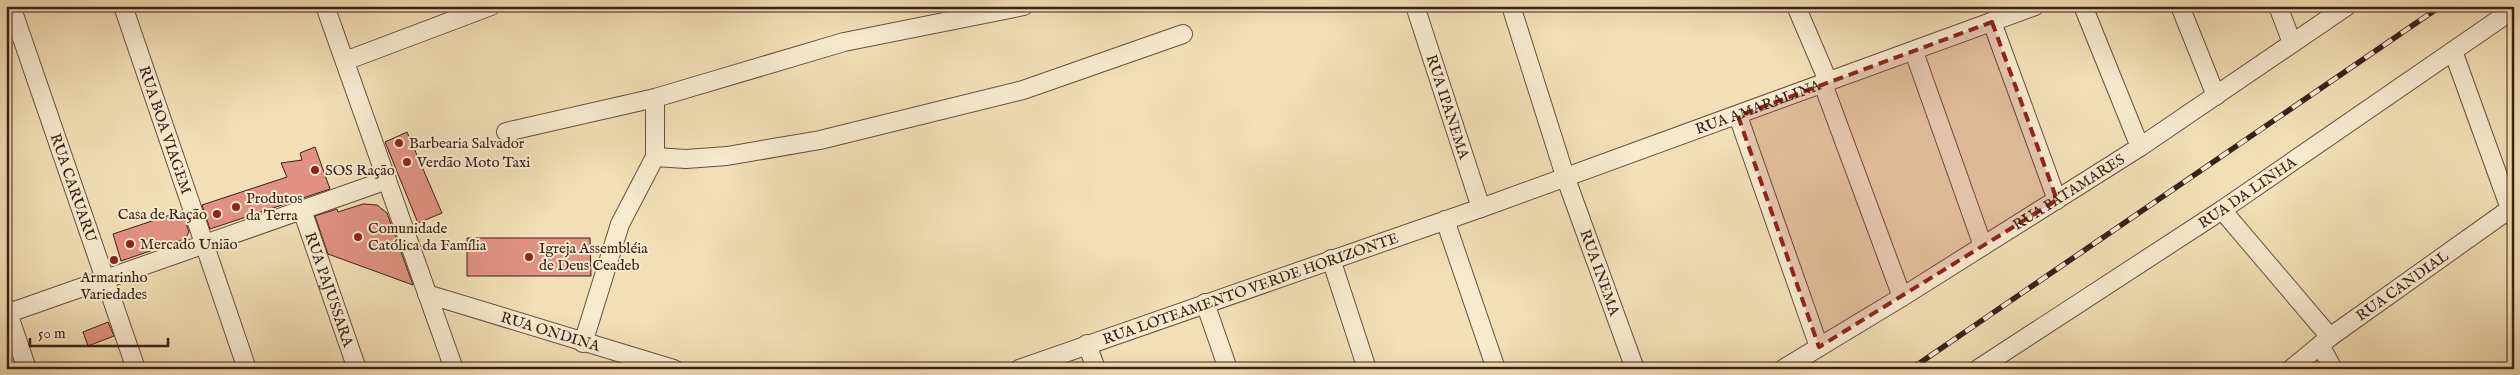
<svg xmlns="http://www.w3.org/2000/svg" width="2520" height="375" font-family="'IM FELL English',serif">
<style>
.building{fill:#e29282;stroke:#392117}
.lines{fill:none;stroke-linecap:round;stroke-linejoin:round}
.minor-casing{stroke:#67503e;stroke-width:20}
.minor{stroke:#f7eacf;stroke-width:18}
.rail-casing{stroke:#392117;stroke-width:5.5}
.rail{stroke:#f7eacf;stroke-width:4;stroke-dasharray:11;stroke-linecap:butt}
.marked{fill:#8f2418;fill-opacity:0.2;stroke:#8f2418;stroke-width:4;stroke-dasharray:10 6;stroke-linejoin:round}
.poi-dot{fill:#8f2418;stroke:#f7eacf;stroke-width:2}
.labels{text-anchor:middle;stroke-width:4;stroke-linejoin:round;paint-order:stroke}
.street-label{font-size:15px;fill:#392117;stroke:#f7eacf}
.poi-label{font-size:15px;fill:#392117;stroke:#f7eacf;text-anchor:start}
</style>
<rect width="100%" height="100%" fill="#f2dfb5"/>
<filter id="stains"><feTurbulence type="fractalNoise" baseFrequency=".004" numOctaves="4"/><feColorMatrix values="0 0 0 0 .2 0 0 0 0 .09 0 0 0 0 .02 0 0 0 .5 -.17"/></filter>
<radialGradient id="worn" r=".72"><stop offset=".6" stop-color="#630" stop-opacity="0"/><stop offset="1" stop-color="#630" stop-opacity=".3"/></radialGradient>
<path class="building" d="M407 132 442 213 418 223 385 142Z
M315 147 330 189 210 229 202 205 287 177 281 163 302 160 300 153Z
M363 204 377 205 387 213 413 285 328 254 315 216 337 209 338 212Z
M182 211 189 232 185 239 121 261 113 234Z
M467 238H590L591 276H467Z
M108 322 114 336 88 346 83 332Z"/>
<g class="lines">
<defs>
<g id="minor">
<path id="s1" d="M11 6 136 369"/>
<path id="s2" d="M123 6 247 369"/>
<path d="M325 6 454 369"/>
<path id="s3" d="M1415 6 1481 208"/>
<path id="s4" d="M1511 6 1565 176 1635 369"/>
<path d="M1796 6 1828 81"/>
<path d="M2083 6 2140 147"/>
<path d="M2180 6 2216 96"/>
<path d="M2278 6 2292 43"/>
<path d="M1992 22 2057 200"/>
<path d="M2453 51 2513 217"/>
<path d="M1914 52 1983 246"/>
<path d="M345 61 491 6"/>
<path d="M1823 84 1902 297"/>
<path d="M1738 116 1819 347"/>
<path d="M506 132 655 98 844 42 1024 6"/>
<path d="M655 157 686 159 727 156 820 140 1023 90 1183 34"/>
<path id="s5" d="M302 210 357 369"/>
<path d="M2222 210 2330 337"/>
<path d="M1445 220 1496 369"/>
<path d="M1331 259 1367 369"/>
<path id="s6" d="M427 294 674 369"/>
<path d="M1205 303 1228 369"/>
<path d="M6 307 27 369"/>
<path d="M6 314 387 180"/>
<path d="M583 343 620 224 655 157V98"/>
<path d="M1087 344 1096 369"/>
<path d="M2320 345 2333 369"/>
<path id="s7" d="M1019 369 1481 208 2035 6"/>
<path id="s8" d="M1783 369 1902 297 2140 147 2347 6"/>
<path id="s9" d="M1978 369 2222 210 2514 9"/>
<path id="s10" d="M2291 369 2330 337 2514 206"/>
</g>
</defs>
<use href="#minor" class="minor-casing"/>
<use href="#minor" class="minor"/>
<defs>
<path id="rail" d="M1911 369 2441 6"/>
</defs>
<use href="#rail" class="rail-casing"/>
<use href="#rail" class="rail"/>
</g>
<path class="marked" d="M1992 22 2057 200 1819 347 1738 116Z"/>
<g class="poi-dot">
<circle cx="399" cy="143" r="5"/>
<circle cx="407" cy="162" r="5"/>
<circle cx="315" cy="170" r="5"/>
<circle cx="236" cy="207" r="5"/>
<circle cx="217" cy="214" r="5"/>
<circle cx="358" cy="237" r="5"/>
<circle cx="130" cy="244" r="5"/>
<circle cx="529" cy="257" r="5"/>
<circle cx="114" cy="260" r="5"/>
</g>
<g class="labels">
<g class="street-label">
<text dy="5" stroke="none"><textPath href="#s3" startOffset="106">RUA IPANEMA</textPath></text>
<text dy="5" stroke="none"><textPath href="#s7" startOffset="784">RUA AMARALINA</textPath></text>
<text dy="5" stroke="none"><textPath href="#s2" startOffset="131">RUA BOA VIAGEM</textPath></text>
<text dy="5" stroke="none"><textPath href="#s1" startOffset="192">RUA CARUARU</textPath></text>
<text dy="5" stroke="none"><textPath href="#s9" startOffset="322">RUA DA LINHA</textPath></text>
<text dy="5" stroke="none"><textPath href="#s8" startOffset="336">RUA PATAMARES</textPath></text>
<text dy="5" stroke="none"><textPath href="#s4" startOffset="281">RUA INEMA</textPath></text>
<text dy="5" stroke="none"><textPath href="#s10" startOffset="139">RUA CANDIAL</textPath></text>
<text dy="5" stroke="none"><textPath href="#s7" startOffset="245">RUA LOTEAMENTO VERDE HORIZONTE</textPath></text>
<text dy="5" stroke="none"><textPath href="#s5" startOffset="84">RUA PAJUSSARA</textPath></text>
<text dy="5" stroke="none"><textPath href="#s6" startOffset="129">RUA ONDINA</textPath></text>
</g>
<g class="poi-label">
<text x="409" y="148">Barbearia Salvador</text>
<text x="417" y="167">Verdão Moto Taxi</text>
<text x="325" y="175">SOS Ração</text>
<text x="246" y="203">Produtos<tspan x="246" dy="17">da Terra</tspan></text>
<text x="207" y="219" text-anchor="end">Casa de Ração</text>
<text x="368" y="233">Comunidade<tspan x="368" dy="17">Católica da Família</tspan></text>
<text x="140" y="249">Mercado União</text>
<text x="539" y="253">Igreja Assembléia<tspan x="539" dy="17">de Deus Ceadeb</tspan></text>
<text x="114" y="282" text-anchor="middle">Armarinho<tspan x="114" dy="17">Variedades</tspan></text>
</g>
</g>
<rect width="2520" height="375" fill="none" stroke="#f2dfb5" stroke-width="25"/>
<rect x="8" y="8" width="2505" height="360" fill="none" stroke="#392117" stroke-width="2.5"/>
<rect x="12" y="12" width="2495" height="350" fill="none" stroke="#392117"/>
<path d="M30 338v8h138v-8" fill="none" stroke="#392117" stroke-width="2.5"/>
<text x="38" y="338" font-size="15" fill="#392117" stroke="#f7eacf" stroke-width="4" paint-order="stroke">50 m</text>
<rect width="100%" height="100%" filter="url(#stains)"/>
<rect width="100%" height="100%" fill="url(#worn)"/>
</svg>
